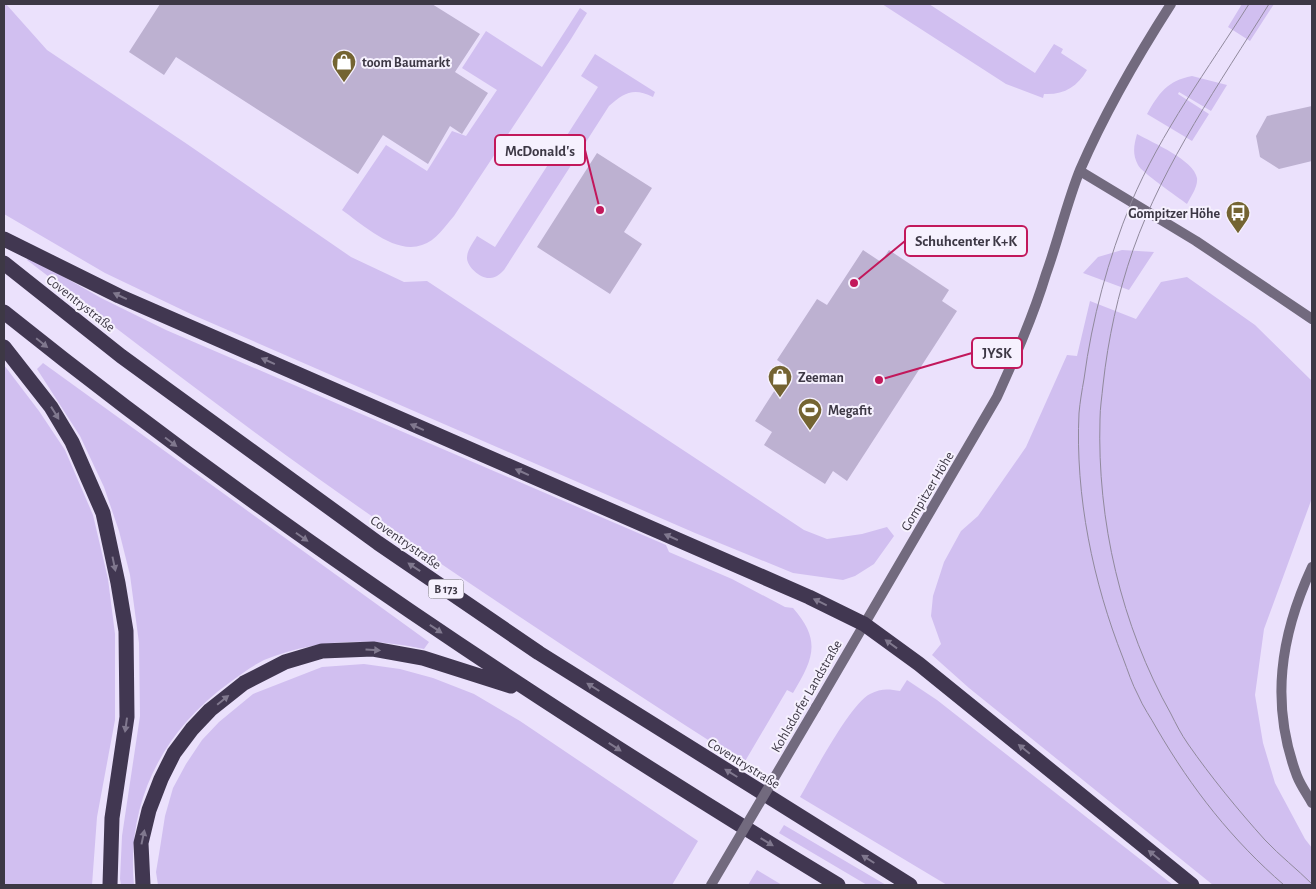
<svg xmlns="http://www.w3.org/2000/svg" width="1316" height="889" font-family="'Alegreya Sans',sans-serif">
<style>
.green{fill:#d1bff0}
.building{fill:#bdb1d1}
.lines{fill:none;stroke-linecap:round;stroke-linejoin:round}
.secondary{stroke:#726a7e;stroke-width:10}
.highway{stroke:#413751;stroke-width:15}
.tram{stroke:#90899c;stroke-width:1}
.secondary-bridge{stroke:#726a7e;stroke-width:10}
.oneway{fill:#80788e}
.labels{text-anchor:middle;stroke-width:4;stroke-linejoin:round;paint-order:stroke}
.shield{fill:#f6f1fe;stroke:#74707c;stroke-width:1}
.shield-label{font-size:12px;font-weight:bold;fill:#3d3845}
.poi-label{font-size:14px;font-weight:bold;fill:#3d3845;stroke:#f6f1fe;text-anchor:start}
.street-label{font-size:14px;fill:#3d3845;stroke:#f6f1fe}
.leader{fill:none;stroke:#c2185b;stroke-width:2}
.callout-dot{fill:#c2185b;stroke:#f6f1fe;stroke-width:2}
.callout{fill:#f6f1fe;stroke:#c2185b;stroke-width:2}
.callout-label{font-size:15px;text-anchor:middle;font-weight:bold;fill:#3d3845}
</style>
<rect width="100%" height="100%" fill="#ebe1fc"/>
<path class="green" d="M4 4H6L47 50 187 144 351 257 404 282 427 281 804 530 827 539 862 534 887 527 894 536 874 564 855 576 843 580 793 573 695 533 193 315 105 273 4 214Z
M882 4H929L1035 73 1054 44 1063 49 1061 53 1087 70C1077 87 1064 95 1044 94L1043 98 1006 84Z
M1242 4H1274L1250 41 1228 27Z
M580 8 587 13 571 39 454 216C445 226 436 241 422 245 395 255 362 224 342 210L386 145 427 171 452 131 466 136 497 90 462 68 486 31 542 67Z
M595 54 655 92 653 97C633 87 624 93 609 106L504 270C500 274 496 278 490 278 481 279 467 267 467 258 467 250 473 243 477 236L495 247 598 87 581 76Z
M1192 76 1227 85 1211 111 1179 92 1178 94 1209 114 1192 141 1147 114C1159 93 1167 81 1192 76Z
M1137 134C1153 143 1194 160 1197 178 1198 187 1191 196 1187 204 1178 197 1141 172 1138 165 1132 154 1134 145 1137 134Z
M1122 250 1154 252 1129 290 1083 273 1098 257Z
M29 257 101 298 166 330 666 545 669 552 732 579 785 607 793 608C822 641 813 659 793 693L787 690 744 763C601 671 458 578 319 479 220 408 124 334 27 260Z
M1187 277 1255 325 1312 381V498L1264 629 1255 695 1263 743 1275 783 1305 839 1312 848V885H1213L969 688 932 655 941 644 931 616 933 596 944 562 961 531 978 516 1026 447 1067 355 1077 356 1090 301 1136 319 1161 282Z
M43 363 429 642 424 649C372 637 314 639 264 660 252 666 240 675 229 683 163 731 126 802 134 885H121L120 879 122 836 140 716 139 643 130 575 119 531 104 487 80 436 37 369Z
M4 365 39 411 65 450 93 515 108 579 115 634V720L97 817 92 885H4Z
M364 664 400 669 433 678 474 694 520 721 698 841 672 885H158L156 872 160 848 165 816 173 788 186 764 202 740 219 722 253 694 322 667Z
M907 680 937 700 1173 885H947L800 797C813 775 850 704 870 694 881 688 889 689 900 691Z
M784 825 886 885H867L779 833Z
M757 870 782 885H748Z"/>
<path class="building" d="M160 4H432L480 34 455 72 488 93 462 134 450 126 428 164 383 135 358 174 176 57 164 75 129 52Z
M1312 106V161L1279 169 1260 157 1256 136 1267 116Z
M597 153 652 188 624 232 642 244 610 294 537 247Z
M863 250 881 262 889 250 949 290 942 301 957 311 847 481 833 471 825 484 764 445 772 432 755 421 789 368 777 360 817 299 827 305Z"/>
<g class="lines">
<path class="secondary" d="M1080 171 1196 241 1312 319
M1312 567C1280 636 1270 704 1297 776 1301 786 1307 794 1312 803
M816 707 997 397C1015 357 1033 317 1046 274 1058 241 1067 202 1080 170 1105 112 1137 57 1171 4"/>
<path class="highway" d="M4 239 119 296 809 597 864 624 919 664 1192 885
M4 263 121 356 378 543 539 653 910 885
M4 312C268 524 550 710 838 885
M4 347 51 407 72 442 103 513 118 583 126 631 127 717 112 818 110 885
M143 885 141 843 149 810 161 779 174 753 192 729 210 710 244 683 285 662 322 651 373 649 423 658 511 686"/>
<path class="tram" d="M1249 4C1208 69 1161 132 1131 203 1108 259 1092 319 1084 379 1082 390 1080 402 1079 413 1075 496 1093 582 1123 658 1128 671 1132 684 1138 695 1143 707 1151 718 1157 729 1192 789 1232 840 1284 885
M1269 4C1220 83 1164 162 1133 250 1118 293 1108 339 1103 385 1102 396 1100 408 1100 419 1097 521 1121 625 1171 714 1176 724 1181 734 1188 744 1211 777 1238 810 1265 840 1280 856 1297 869 1312 884"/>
<path class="secondary-bridge" d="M711 885 816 707"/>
</g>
<defs><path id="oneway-solid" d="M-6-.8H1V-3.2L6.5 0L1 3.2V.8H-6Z" transform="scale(1.25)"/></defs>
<g class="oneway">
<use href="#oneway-solid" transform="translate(120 296) rotate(-155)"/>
<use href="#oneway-solid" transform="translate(42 343) rotate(39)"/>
<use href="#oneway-solid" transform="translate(268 361) rotate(-156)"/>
<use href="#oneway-solid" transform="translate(55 413) rotate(58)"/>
<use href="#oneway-solid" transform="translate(417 427) rotate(-156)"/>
<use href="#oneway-solid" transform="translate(171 442) rotate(37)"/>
<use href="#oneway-solid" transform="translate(522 472) rotate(-156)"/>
<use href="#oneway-solid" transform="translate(302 537) rotate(35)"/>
<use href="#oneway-solid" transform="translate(671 537) rotate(-156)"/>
<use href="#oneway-solid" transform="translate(114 564) rotate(78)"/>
<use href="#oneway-solid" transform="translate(414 567) rotate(-146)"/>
<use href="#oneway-solid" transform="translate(820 602) rotate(-154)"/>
<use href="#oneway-solid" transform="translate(436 629) rotate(34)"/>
<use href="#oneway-solid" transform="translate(891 644) rotate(-144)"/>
<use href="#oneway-solid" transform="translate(373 650) rotate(4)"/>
<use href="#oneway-solid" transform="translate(593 687) rotate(-148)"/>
<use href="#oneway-solid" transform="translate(223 700) rotate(-39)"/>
<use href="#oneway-solid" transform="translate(126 725) rotate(98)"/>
<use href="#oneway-solid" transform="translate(615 747) rotate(33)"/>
<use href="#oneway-solid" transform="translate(1024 749) rotate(-141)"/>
<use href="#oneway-solid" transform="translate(731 773) rotate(-148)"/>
<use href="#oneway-solid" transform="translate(143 837) rotate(-78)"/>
<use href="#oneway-solid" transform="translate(767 842) rotate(31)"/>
<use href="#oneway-solid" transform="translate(1154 855) rotate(-141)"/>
<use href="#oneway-solid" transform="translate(868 859) rotate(-148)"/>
</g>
<defs>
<symbol id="shop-pin" viewBox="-11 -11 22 30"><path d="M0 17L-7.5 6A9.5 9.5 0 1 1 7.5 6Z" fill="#746432" stroke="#f6f1fe"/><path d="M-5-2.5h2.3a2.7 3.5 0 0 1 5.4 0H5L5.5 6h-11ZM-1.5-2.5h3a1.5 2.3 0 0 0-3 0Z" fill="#fff"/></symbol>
<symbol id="bus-pin" viewBox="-11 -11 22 30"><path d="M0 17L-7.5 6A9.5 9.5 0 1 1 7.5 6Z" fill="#746432" stroke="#f6f1fe"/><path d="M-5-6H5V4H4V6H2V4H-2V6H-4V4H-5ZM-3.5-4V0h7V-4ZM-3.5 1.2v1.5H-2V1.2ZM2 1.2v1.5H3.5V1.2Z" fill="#fff"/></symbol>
<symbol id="stadium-pin" viewBox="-11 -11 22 30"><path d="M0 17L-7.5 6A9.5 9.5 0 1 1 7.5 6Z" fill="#746432" stroke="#f6f1fe"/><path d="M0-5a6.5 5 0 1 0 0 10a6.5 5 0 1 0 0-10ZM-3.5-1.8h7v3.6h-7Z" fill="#fff"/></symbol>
</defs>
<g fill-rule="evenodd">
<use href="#shop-pin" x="330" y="48" width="28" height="38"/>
<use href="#bus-pin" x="1224" y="199" width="28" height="38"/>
<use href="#shop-pin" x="766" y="363" width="28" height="38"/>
<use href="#stadium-pin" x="796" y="396" width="28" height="38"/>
</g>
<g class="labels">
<rect class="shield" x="428.5" y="579.5" width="35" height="19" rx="4"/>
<g class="shield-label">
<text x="446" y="593">B 173</text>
</g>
<g class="poi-label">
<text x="362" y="67">toom Baumarkt</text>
<text x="1220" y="218" text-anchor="end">Gompitzer Höhe</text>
<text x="798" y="382">Zeeman</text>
<text x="828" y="415">Megafit</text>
</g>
<g class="street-label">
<text transform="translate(81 303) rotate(38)" y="5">Coventrystraße</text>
<text transform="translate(927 491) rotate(-59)" y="5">Gompitzer Höhe</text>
<text transform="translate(406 542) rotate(35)" y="5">Coventrystraße</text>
<text transform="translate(806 696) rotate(-60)" y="5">Kohlsdorfer Landstraße</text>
<text transform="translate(744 763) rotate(32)" y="5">Coventrystraße</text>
</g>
</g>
<path class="leader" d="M600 210L585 150M854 283L905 241M879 380L972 353"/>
<g class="callout-dot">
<circle cx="600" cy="210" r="5"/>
<circle cx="854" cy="283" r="5"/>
<circle cx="879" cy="380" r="5"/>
</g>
<g class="callout">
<rect x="495" y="135" width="90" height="30" rx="5"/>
<rect x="905" y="226" width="122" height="30" rx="5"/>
<rect x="972" y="338" width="50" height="30" rx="5"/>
</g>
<g class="callout-label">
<text x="540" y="156">McDonald's</text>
<text x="966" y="246">Schuhcenter K+K</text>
<text x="997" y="358">JYSK</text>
</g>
<rect width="1316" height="889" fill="none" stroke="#3d3845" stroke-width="10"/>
</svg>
